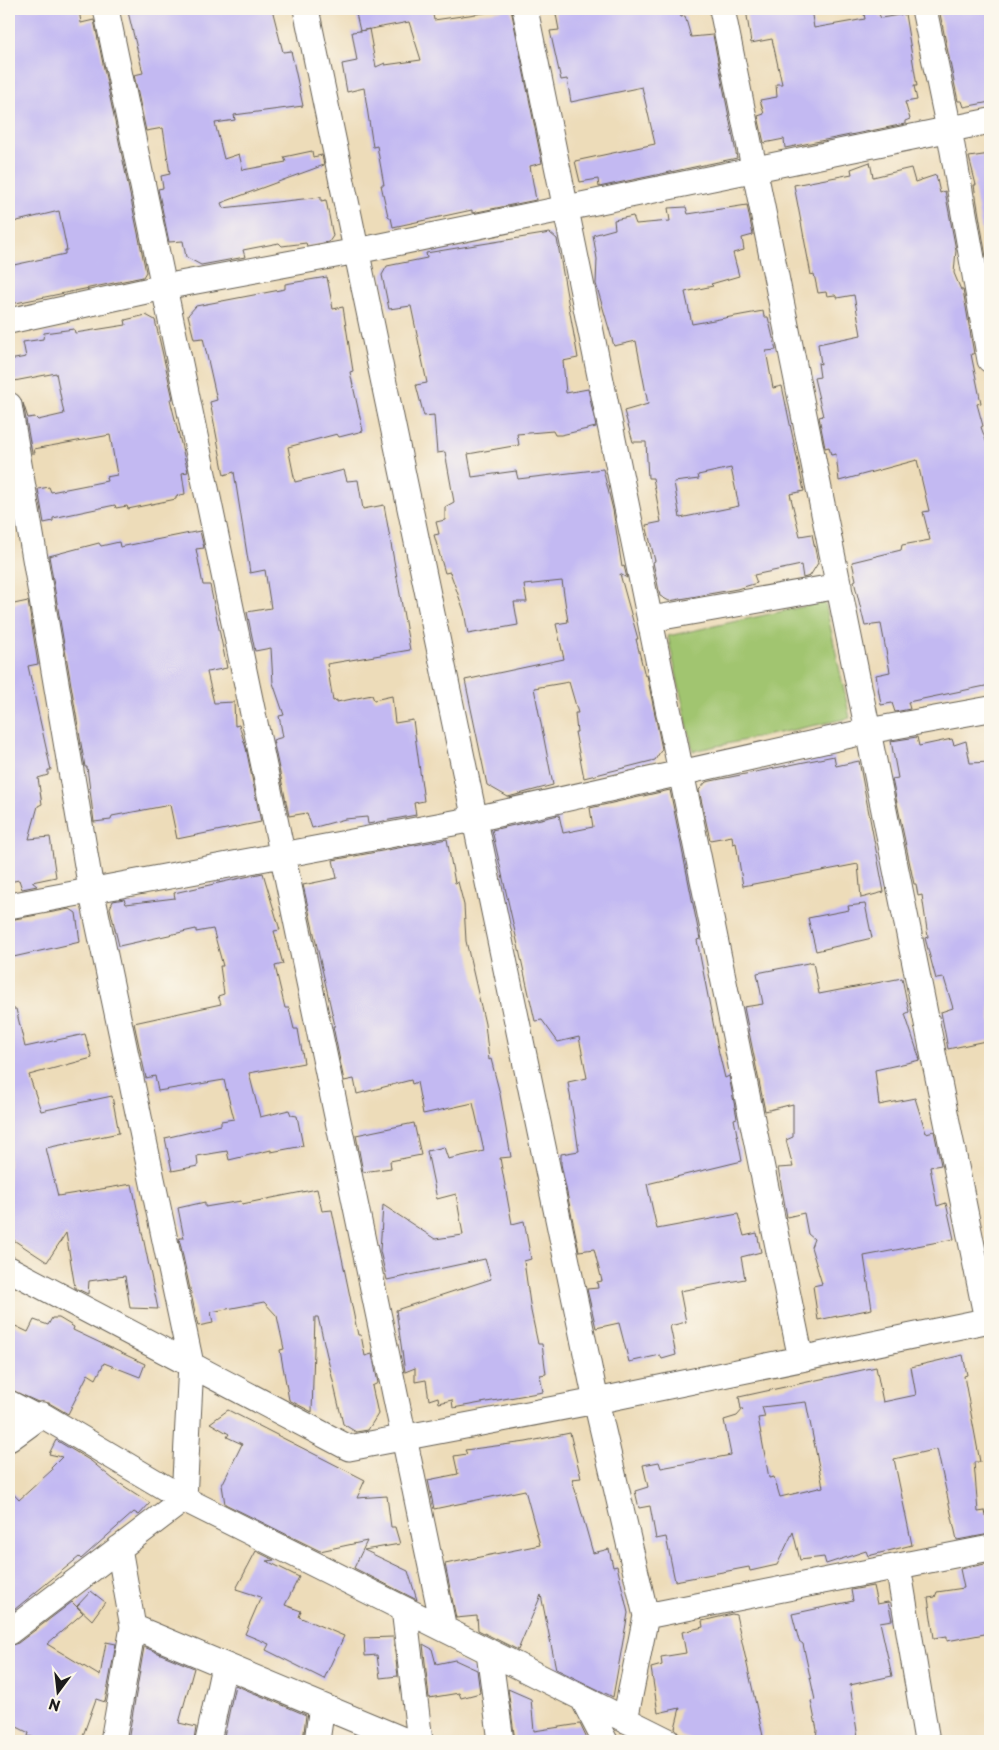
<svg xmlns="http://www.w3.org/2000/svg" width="999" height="1750" font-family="'Playpen Sans',sans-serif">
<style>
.green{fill:#a1c56f;stroke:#5e7046}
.building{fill:#c3b9f2;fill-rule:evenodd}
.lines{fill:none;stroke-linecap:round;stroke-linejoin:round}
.street-casing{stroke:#655f53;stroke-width:27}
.street{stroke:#fff;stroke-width:25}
</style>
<rect width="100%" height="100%" fill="#fbf7ec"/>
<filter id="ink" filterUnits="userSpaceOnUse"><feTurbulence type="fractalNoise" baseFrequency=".02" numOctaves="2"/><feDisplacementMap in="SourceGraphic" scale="10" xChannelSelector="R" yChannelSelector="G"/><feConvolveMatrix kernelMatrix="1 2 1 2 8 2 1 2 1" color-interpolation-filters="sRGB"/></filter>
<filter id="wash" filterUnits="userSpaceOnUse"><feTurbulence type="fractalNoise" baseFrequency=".0096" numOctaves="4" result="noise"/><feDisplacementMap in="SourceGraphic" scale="20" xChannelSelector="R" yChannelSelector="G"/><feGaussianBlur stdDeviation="1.12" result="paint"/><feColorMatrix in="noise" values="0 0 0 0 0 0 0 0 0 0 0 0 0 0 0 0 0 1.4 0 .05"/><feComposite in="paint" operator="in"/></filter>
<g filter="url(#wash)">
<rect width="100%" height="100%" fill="#eddcb9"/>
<path class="green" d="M825 602 850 718 693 751 668 636Z"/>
<g id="blocks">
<path class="building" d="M9 9H79L81 23 94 20 146 272 143 277 11 304 9 291V266L65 254V250H67L59 211 9 223Z
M139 9H272L283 52 291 51 303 106 234 115 235 120 215 123 224 159 239 154 243 170 286 162 284 157 312 151 313 157 322 155 324 165 221 203 223 208 321 197V201L326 200 333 236 329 242 307 246 306 243 282 246 279 243 243 250 245 257 201 265 186 257 183 241 169 242 158 189 163 188 161 176 170 174 163 128 146 131 134 75 143 73 128 12Z
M355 9H432L434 20 511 9 542 163 530 166 536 200 472 213V210L393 227 391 218 388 216 381 185H384L377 146 373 147 364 88 347 92 342 64 357 61 352 32 360 31ZM409 22 421 60 385 65V63L376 67 369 29 360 31Z
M555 9H678L681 17 685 16 691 37 713 35 737 158 599 187 598 179 580 182 575 161 655 144 642 87 571 102 567 79 561 80 550 31 559 30Z
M746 9H811L814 28 865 19 863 9H876L881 18 905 14 917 86H914L917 100 905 102 910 119 905 121V124L785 148 784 139 764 143 758 116 764 114 760 100 777 97 776 84H782L772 39 751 43Z
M939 9H990V102L964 107 962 101H958Z
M990 154V256L986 257 974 185H976L969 157Z
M870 162 873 177 911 168 915 182 936 175 940 193 945 191 956 250 954 273 961 290H963L974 354H971L981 403 977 404 983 426 981 427 990 452V685L908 702 910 709 895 712 892 703 881 705 876 675 890 672 881 624 865 626 854 581 856 580 852 562 901 550 902 545 930 540 923 512 929 511 917 460 839 481 836 454 831 455 829 447 825 448 819 417 823 416 814 378 820 377 818 363 821 364 818 344 861 335 854 295 837 298 835 295 827 296 826 292 818 293 814 274 811 275 794 185 852 174 851 169Z
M747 205 753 235 742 238 744 250 733 253 739 276 711 284 713 286 685 292 692 324 763 311 764 317H768L776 350 766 351 773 388 782 386 804 491 790 494 800 536 812 534 818 563 810 576 803 578 801 565 754 575 757 583 737 589 669 601 660 596 653 562 655 561 646 525 661 522 653 478H648L646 442H633L624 411 648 404 636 341 614 346 596 284 597 259 593 235 615 229 614 220 633 216 636 224 670 221 668 208 686 207 688 214ZM731 468 739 506 680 518 674 482 699 479 698 475Z
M550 233 557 239 578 358 563 361 566 393 588 389 596 427 561 435H555L553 431 517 434 519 445 468 454 472 477 516 471 518 479 603 469 613 510 622 567 624 566 627 578 620 574 638 639H636L645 676 647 675 662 749 655 760 584 778 575 732H577L575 713H578L569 682 534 688 553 785 508 797 487 785 465 680 564 659 556 624 568 622 562 581 524 585 527 602H514L518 625 468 634 464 611 450 572 445 573 434 535 439 534 436 522 445 520V507L454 502 445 452 437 453 434 415 424 416 416 385 427 383 411 306 389 309 382 275 387 266 427 258 426 253Z
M327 277 333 309 343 307 353 371 350 372 363 431 339 437 337 434 288 447 295 482 344 470 347 481 358 480 363 509 384 505 410 650 327 664 333 701 337 700V702L372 695 374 700 392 696 395 723 413 720 424 801 414 803 416 815 368 824 367 817 345 819 312 828 307 813 289 816 273 740 283 737 279 716 284 715 273 683 271 648 255 651 247 612 271 608 265 570 250 573 234 472 224 475 210 402 217 400 203 338 194 339 188 315 196 306 285 289V284Z
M146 315 155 320 163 355 173 399H170L188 472 182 473 185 494 176 496V499L128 509 127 506 116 508 115 505 53 518V521L44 523 38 489 49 487 51 492 107 481 106 477 117 475 110 435 34 449 35 453H32L23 403 28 418 35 417 38 420 64 414 56 373 9 382V360L26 357 23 342 43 339 44 333 74 329 75 333 126 325 125 320Z
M200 531 204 548 196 549 203 585H210L227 668 207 672 214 703 234 702 235 726 239 725 246 748 261 822 177 839 170 805 112 816 111 820 94 822 87 767H85L49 556 99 543 101 546 119 542 120 547Z
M28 601 38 664 28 666 51 770H48V775L38 778 42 804 38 806 29 839 50 837 56 877 32 882 37 886 22 889 19 880 9 882V605Z
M917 737 919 746 952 739 954 745 966 741 970 763 990 762V1040L948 1049 941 1012 953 1008 944 978 936 979 925 938 928 937 922 895 918 896 916 884H914L892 779 898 778 891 741Z
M834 756 836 766 859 761 884 892 861 898 858 864 743 886 736 843 733 844 732 836 710 840 699 790 706 782Z
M670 790 700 939 697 940 719 1053 725 1078 729 1076 737 1118 734 1119 742 1161 647 1184 657 1229 738 1214 744 1236 757 1233 761 1252 741 1257 745 1279 680 1291 686 1322 670 1326 676 1355 662 1359 660 1355 629 1362 619 1323 596 1328 587 1289 598 1288 597 1282 602 1281 594 1249 579 1251 561 1164V1154L579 1151 568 1082 587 1078 579 1037 558 1042 542 1020 535 1021 492 830 559 815 563 833 593 827 590 808Z
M447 839 455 883 458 882 464 905 466 941 485 1024 489 1060 491 1059 500 1094 511 1157 500 1158 512 1224 524 1221 531 1259 524 1261 531 1311 538 1344H542L546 1374 540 1375 543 1392 453 1408 452 1400 439 1403 438 1397 429 1400 426 1380 415 1382V1368L405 1372 396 1310 491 1279 485 1259 387 1280 380 1251 383 1205 435 1239 463 1235 456 1194 437 1199 427 1151 444 1147 448 1159 484 1151 473 1103 423 1114 417 1082 412 1084 411 1080 357 1094 354 1079 344 1081 333 1026H335L303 885 337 878 333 860Z
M263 873 280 930 274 931 283 964 275 966 285 1008H289L294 1029H298L304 1063 249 1073 260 1117 289 1110 291 1115 297 1116 303 1146 271 1152V1150L229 1160 227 1151 197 1156 198 1166 172 1171 165 1138 221 1125V1121L234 1119 224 1080 158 1091 155 1076 146 1078 134 1023 221 1004 218 996 224 994 220 966H223L213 929 196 932V929L119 946 110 908 113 901 124 899 126 904 175 898 174 893Z
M865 904 872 938 816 951 808 918 849 910 848 906Z
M70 909 76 913 80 942 9 958V920Z
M813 962 819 994 902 978 909 1012 905 1014 920 1060 875 1070 879 1105 915 1098 926 1133 934 1131 941 1165 930 1167 937 1206 946 1203 954 1239 864 1256 872 1309 818 1320 813 1286 822 1284 811 1247 814 1239 808 1234 804 1213 787 1217 778 1168 793 1167 786 1140 793 1137V1104L765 1111 744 1007 763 1004 757 973Z
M9 1009H16L25 1047 85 1034 92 1058 29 1075 41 1111 112 1096 119 1133 46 1148 58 1196 132 1184 158 1309 130 1308 125 1276 89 1281 88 1294 75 1288 66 1233 47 1262 9 1237Z
M414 1123 421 1155 390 1161 391 1168 363 1172 356 1135Z
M317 1189 322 1211 332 1210 358 1335H361L365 1356 372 1354 378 1383 372 1386 378 1414 368 1430 356 1432 343 1424 318 1317H315L312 1412 289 1400 280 1350 284 1349 277 1316 264 1302 211 1312 213 1323 198 1326 179 1238H184L178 1208 205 1202V1207L241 1201 242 1204Z
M52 1318H59L74 1327 73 1330 145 1364 140 1377 104 1363 96 1379 88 1374 68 1414 49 1403 38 1402 9 1389V1323L28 1332 34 1320 48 1325Z
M963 1355 967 1375 964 1376 980 1462H974L978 1512 985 1511 990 1534 957 1540 937 1449 894 1459 912 1545 868 1556 866 1551 826 1564 824 1557 800 1560 793 1532 777 1565 750 1571 749 1567 675 1581 666 1537 656 1539 650 1506 639 1508 635 1491 648 1487 643 1465 659 1462 661 1468 731 1455 724 1420 737 1416 743 1409H741L739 1397 876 1367 883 1402 916 1395 911 1367ZM806 1402 823 1487 780 1497 774 1477 769 1478 758 1418 765 1417 762 1407Z
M228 1410 365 1480 357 1498 387 1496 391 1527H395L400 1544 364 1550 408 1571 417 1600 354 1568 367 1541 320 1551 225 1504 222 1485 242 1444 227 1437 229 1434 210 1423Z
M570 1433 581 1478 572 1479 593 1553 609 1549 613 1567 617 1566 628 1613 613 1697 556 1669 541 1595 518 1650 478 1630 477 1616 456 1618 445 1564 540 1545 525 1490 434 1509 428 1480 458 1474 454 1456 467 1454 465 1450 526 1442Z
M56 1440 91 1461 113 1479 150 1503 139 1515 134 1512 81 1559 79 1557 9 1614V1489L19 1500 52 1470 51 1468 62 1457 49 1454Z
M256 1551 274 1560 267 1561 299 1577 285 1605 301 1611 299 1617 344 1636 324 1679 266 1650 269 1644 245 1634 261 1597 236 1589Z
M990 1563V1633L947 1641V1636L934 1638 928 1598 935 1597 937 1592 964 1588 960 1569Z
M873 1586 877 1604 888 1602 892 1620 880 1622 892 1676 850 1685 858 1738 842 1741H816L817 1730 811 1701 815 1700 803 1644 799 1641 792 1614 853 1601 851 1590Z
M91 1591 105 1602 92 1620 77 1606Z
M72 1602 83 1613 47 1644 100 1676 106 1642 116 1644 105 1702 96 1699 81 1741H34L35 1738 28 1736 29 1733 9 1723V1646L18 1643Z
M732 1614 736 1615 763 1736 738 1741H694L681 1736 675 1728 680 1708 658 1713 651 1668 662 1665 661 1657 686 1653 682 1632 703 1627 702 1621Z
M393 1637 398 1676 380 1678 377 1655 365 1656 364 1638Z
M423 1644 432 1649 436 1664 455 1660 477 1670 480 1693 461 1698 459 1693 429 1698Z
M144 1647 194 1668 179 1723 196 1727 194 1741H128Z
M235 1685 306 1715 303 1741H223Z
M508 1689 531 1699 534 1731 580 1724 588 1741H515Z"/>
</g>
</g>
<g filter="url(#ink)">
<use href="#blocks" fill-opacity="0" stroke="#655f53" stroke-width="1"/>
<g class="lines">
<defs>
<path id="street" d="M106 9 444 1629
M306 9 596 1401 646 1616 625 1720
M525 9 801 1359
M722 9 987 1320
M924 9 949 129 990 360
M9 321 164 287 357 251 990 121
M9 405 91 889 191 1364 184 1499
M651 619 839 586
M9 906 475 819 868 731 990 709
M9 1269 349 1448 596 1401 990 1320
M9 1403 36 1417
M9 1439 42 1415 184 1499 668 1741
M898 1566 927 1741
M404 1609 420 1741
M646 1616 990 1548
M133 1627 406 1741
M9 1632 184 1499
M489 1652 501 1741
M583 1699 605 1741
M113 1741 133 1627 119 1548
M208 1741 224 1666
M317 1741 322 1706"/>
</defs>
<use href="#street" class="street-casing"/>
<use href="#street" class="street"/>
</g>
</g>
<rect width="999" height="1750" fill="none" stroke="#fbf7ec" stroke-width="30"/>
<g transform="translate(58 1692) rotate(195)" stroke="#fbf7ec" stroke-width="4" paint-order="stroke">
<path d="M0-4L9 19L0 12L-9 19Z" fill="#1c1c1c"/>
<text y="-8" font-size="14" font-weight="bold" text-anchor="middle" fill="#1c1c1c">N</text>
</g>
</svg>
